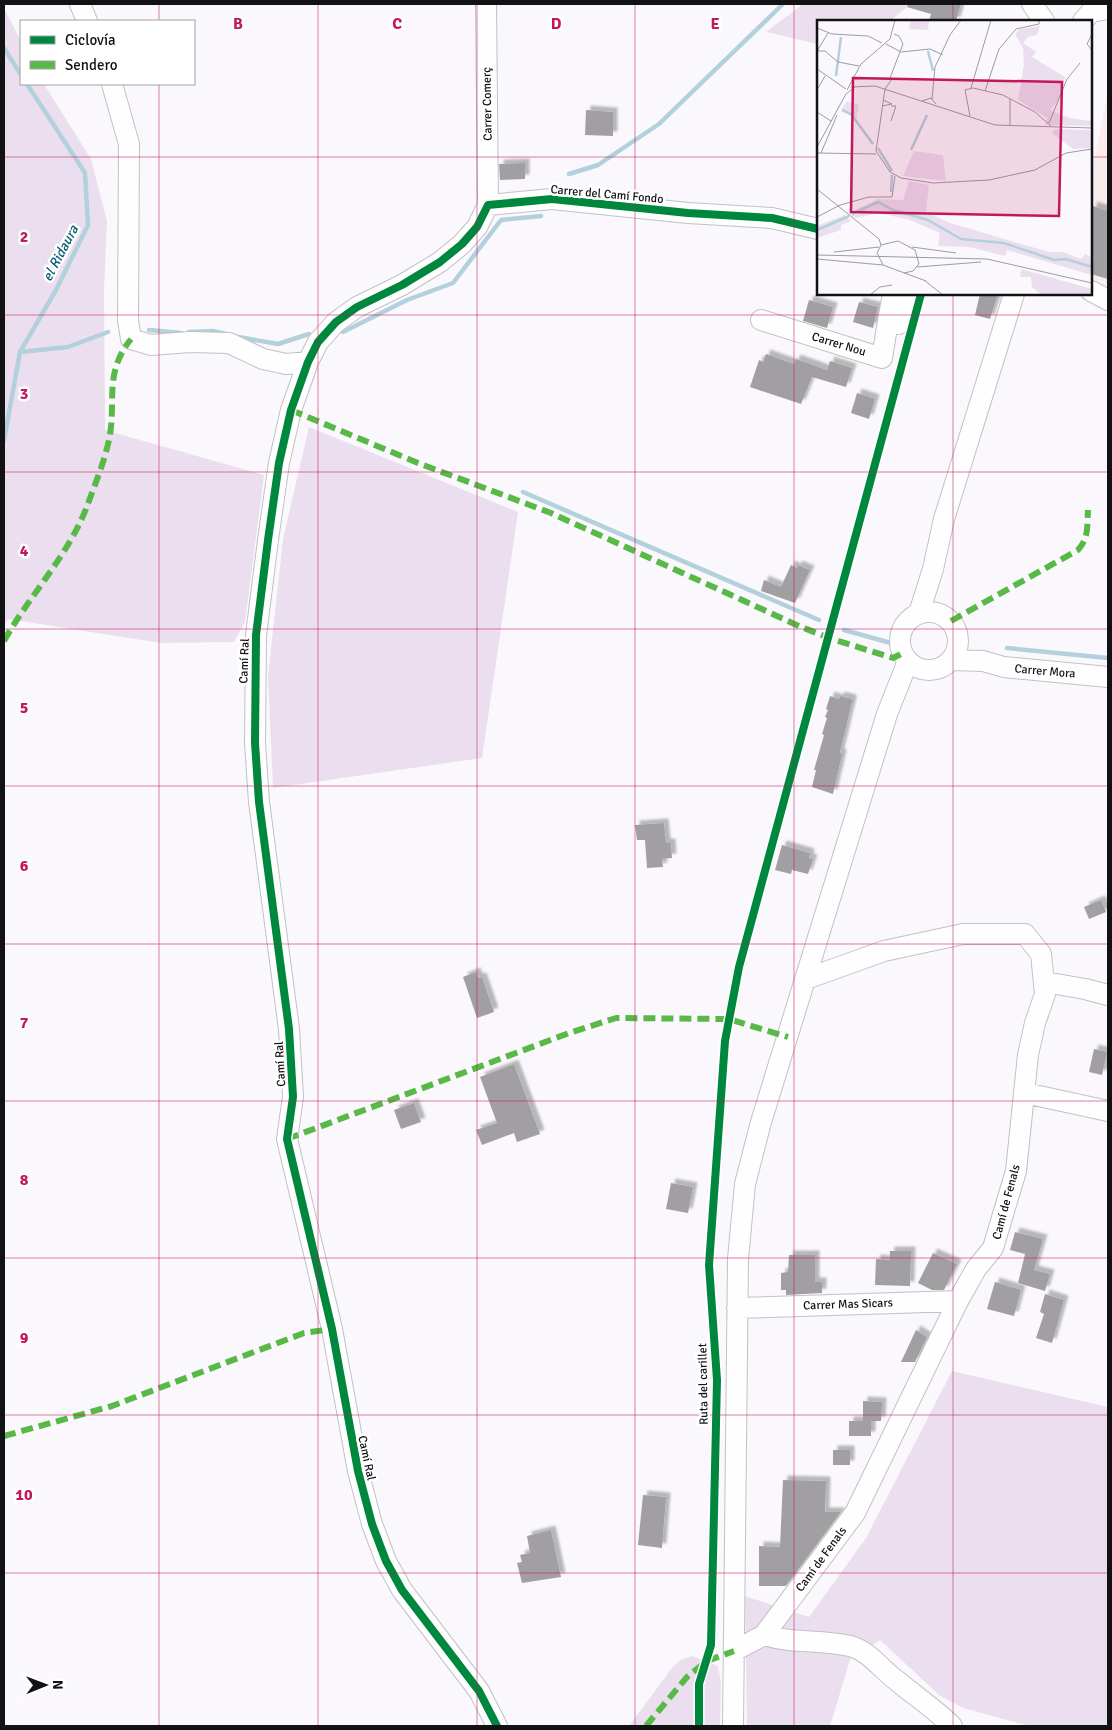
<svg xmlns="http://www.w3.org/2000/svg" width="1112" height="1730" font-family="Signika,sans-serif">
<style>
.education{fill:#f8eced}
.green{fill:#ebdfef}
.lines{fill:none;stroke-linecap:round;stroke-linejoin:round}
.stream{stroke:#b3d0dd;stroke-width:4.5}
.building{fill:#a19fa2;filter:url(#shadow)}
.minor-casing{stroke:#c2c1c3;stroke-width:22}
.minor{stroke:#fefeff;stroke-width:20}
.quiet{stroke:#58b947;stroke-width:6;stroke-dasharray:12 6;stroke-linecap:butt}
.cycleway-casing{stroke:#fff;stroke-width:11}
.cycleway{stroke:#00873e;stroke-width:8}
.grid{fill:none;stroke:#c2185b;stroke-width:1;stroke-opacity:0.55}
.labels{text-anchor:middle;stroke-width:5;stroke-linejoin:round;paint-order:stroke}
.street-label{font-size:12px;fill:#121113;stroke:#fff}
.water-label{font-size:14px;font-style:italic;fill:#055e75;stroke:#fff}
.inset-river{fill:none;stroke:#b3d0dd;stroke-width:2.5}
.inset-road{fill:none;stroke:#9d9c9f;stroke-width:1}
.view{fill:#c2185b;fill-opacity:0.15;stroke:#c2185b;stroke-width:2.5}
.inset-edge{fill:none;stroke:#121113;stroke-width:2.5}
.grid-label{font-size:16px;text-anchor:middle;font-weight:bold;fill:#c2185b;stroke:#fff;stroke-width:5;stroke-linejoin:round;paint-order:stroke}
</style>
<defs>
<filter id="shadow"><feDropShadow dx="4.5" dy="-4.5" stdDeviation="1" flood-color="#0004"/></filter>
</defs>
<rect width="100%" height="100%" fill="#faf8fc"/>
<path class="education" d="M1108 91V293L1091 287V177Z"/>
<path class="green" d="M803 4H907L906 8 890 21H818V44L766 32Z
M4 8 21 41V84H44L91 159 107 221 104 289 105 430 264 475 245 622 234 642 161 643 8 619 4 627Z
M309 427 518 512 482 758 273 788 268 676 283 539Z
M952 1371 1108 1407V1726H1029L963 1708 939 1695 880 1640 850 1660 830 1726H747L745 1596 809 1617 866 1538Z
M692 1656 718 1666 721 1682 720 1726H629L672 1668 680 1660Z"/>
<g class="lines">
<path class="stream" d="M4 48 21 75
M569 174 598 165 659 124 783 4
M149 330 181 333
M189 332 213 331 226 334
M343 332 407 300 453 283 501 220 541 216
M238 337 278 344 309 334
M20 352 68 347 108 332
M4 440 20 352 56 290 88 225 85 173 27 84
M523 492 819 620
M844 630 891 643
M1007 648 1108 658"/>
</g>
<path class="building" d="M908 4H961L956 21H929L931 14 907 7Z
M586 110 613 112V136L585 135Z
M525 163V179L500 180 499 164Z
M1093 206 1108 211V279L1091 274V213Z
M980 294H998L990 319 975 315Z
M809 300 833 307 827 328 803 321Z
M859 302 878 307 873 328 853 322Z
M766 354 794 364 796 359 827 370 830 361 852 368 846 387 812 377 801 404 750 387 759 360 763 362Z
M857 393 875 399 869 419 851 413Z
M791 565 797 568 798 565 810 570 795 603 761 591 764 580 781 587Z
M830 696 839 699 840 696 852 699V702L840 752 842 755 833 794 812 787 816 770H814L824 735 822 734 827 718 825 717 828 710 826 709Z
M664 823 666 843H671L672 858 662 859 663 867 647 868 645 840H637L635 825Z
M782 845 810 853 809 858 813 859 808 874 792 870 791 874 775 870Z
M1101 900 1106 912 1089 919 1084 907Z
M476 972 478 978 482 977 494 1012 477 1018 463 977Z
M1094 1049 1107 1052 1102 1075 1089 1072Z
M514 1064 540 1134 517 1142 514 1133 482 1145 476 1130 497 1123 480 1077Z
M414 1103 421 1122 401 1129 394 1110Z
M671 1183 693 1187 688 1213 666 1209Z
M1015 1232 1043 1239 1034 1270 1050 1274 1045 1291 1018 1283 1025 1254 1010 1250Z
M890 1251H911L910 1286 875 1285 876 1259 890 1260Z
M933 1253 957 1264 944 1290H932L918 1283Z
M789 1255H815V1282H822V1293L786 1295V1290H781V1273L788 1272Z
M995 1282 1021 1290 1014 1316 987 1309Z
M1045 1294 1064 1300 1052 1343 1036 1338 1044 1314 1040 1312Z
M916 1330 927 1337 915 1362H901Z
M863 1401 882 1402 881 1421H871V1436H849V1421H863Z
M833 1450H850V1465H833Z
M783 1480 826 1481 825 1512H841L786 1586H759V1546L780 1547Z
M643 1495 666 1497 662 1548 638 1545Z
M551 1530 561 1577 522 1583 517 1563 522 1562 520 1555 530 1553 527 1536Z"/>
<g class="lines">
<defs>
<path id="minor" d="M80 4 87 21
M486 4 488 205
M1032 4 1044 21
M1083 21 1091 12 1108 9
M112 84 129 144 128 320 131 339 151 345 190 342 229 343 263 359 286 364 308 362
M1091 291 1108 300
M893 294 888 321 899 324 913 294
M761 320 882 358 888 321
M900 641a29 29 0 1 1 58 0a29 29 0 1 1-58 0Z
M919 613 933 569 944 519 1014 294
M952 660 983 661 1004 667 1108 677
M1045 982 1085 989 1108 995
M1025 1093 1108 1111
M737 1308 958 1301
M764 1635C793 1644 821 1639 850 1646 869 1651 881 1669 896 1680 915 1696 935 1709 952 1726
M734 1651 764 1635 855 1513 958 1301 976 1269 993 1248 1016 1171 1028 1055 1035 1023 1045 994 1041 954 1025 934H963L884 951 806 979
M497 1726 479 1691 402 1590 386 1561 372 1524 358 1471 332 1329 287 1139 293 1097 289 1029 259 802 255 743 256 635 268 540 279 463 291 410 308 362 318 342 336 322 357 307 402 285 440 262 462 244 477 227 488 205 552 199 688 213 772 218 818 229
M733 1726 738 1259 745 1184 761 1122 887 714 908 661"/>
</defs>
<use href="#minor" class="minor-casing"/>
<use href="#minor" class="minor"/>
<path class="quiet" d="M291 410 418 463 551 513 799 626 829 638 893 658 903 653
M951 621 1078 550C1089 538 1087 526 1088 510
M4 641C29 596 67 557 86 509 94 487 104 463 109 440 117 402 103 374 131 339
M287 1139 569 1033 616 1018 729 1019 788 1037
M4 1436 112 1406 304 1333 332 1329
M646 1726 687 1677 707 1661 734 1651"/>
<defs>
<path id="cycleway" d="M497 1726 479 1691 402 1590 386 1561 372 1524 358 1471 332 1329 287 1139 293 1097 289 1029 259 802 255 743 256 635 268 540 279 463 291 410 308 362 318 342 336 322 357 307 402 285 440 262 462 244 477 227 488 205 552 199 688 213 772 218 818 229
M699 1726V1684L711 1645 717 1380 709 1265 725 1041 739 967 921 294"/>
</defs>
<use href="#cycleway" class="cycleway-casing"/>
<use href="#cycleway" class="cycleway"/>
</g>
<path class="grid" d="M159 4V21M318 4V1726M477 4V1726M635 4V1726M794 4V1726M953 4V21M159 84V1726M4 157H818M1091 157H1108M953 294V1726M4 315H1108M4 472H1108M4 629H1108M4 786H1108M4 944H1108M4 1101H1108M4 1258H1108M4 1415H1108M4 1573H1108"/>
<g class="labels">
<g class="street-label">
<text transform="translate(487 104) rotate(-91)" y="4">Carrer Comerç</text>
<text transform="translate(607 194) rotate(5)" y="4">Carrer del Camí Fondo</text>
<text transform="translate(839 344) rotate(17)" y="4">Carrer Nou</text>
<text transform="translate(244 661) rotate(-88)" y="4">Camí Ral</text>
<text transform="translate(1045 671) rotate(5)" y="4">Carrer Mora</text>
<text transform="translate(280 1064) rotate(-93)" y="4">Camí Ral</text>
<text transform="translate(1006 1202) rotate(-75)" y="4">Camí de Fenals</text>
<text transform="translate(848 1304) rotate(-2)" y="4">Carrer Mas Sicars</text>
<text transform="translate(703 1384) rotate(-91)" y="4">Ruta del carillet</text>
<text transform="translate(367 1458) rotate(78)" y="4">Camí Ral</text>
<text transform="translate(821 1559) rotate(-54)" y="4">Camí de Fenals</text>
</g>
<g class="water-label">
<text transform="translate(60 253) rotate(-62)" y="5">el Ridaura</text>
</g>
</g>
<g transform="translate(817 20)">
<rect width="275" height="275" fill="#faf8fc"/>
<path d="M94 0H112L111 10 92 9ZM223 6 220 15 211 17 206 23 219 32 215 37 248 57 242 79 233 90 252 98 275 101V106L228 105 230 98 201 80 207 45 206 28 198 14 203 9ZM30 81 42 85 39 100 25 89ZM238 109 273 110 275 128 256 129 235 113ZM97 131 126 135 129 161 86 156ZM92 161 112 165 109 192 133 203 232 232H246L264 239 268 234 275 238V255L190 230 188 236 152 227 121 226 123 213 93 200 62 193 38 198 32 193 61 179 86 180ZM28 195 34 201 24 205V210L0 218V206ZM204 249 275 269V275H225L215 267 214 257H203Z" fill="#ebdfef"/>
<path class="inset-river" d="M111 31 116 51M19 56 24 17M25 90 34 94 56 124M61 128 75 151M94 130 110 95M74 172 75 155M35 194 61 182 76 190 111 200 144 219 187 223 237 240 249 239 275 247M0 210 32 196"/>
<path class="inset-road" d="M0 8 15 14 51 16 65 23M275 14 270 24 275 30M73 19 78 0M69 24 84 32 113 29 126 35M0 31H8L21 42 42 46M0 31 11 13M0 49 29 69M73 58 86 24 82 16 77 14M75 59 68 69 59 131 73 152 84 158 116 163 172 160 218 150 249 133 275 129M34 67 58 66 178 105 275 108M154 68 174 0M0 70 8 56M30 70 44 44 73 19M168 71 182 29 199 9 222 4V0M115 79 118 47 133 15 144 0M193 79V106M105 81 114 78 119 84M65 86 75 84 66 80M0 92 14 101M153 96 148 70 156 68 186 75 218 92 234 106M74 101 79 86H74M232 103 250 59 263 43M0 127 29 74 38 67M0 133 59 134M4 133 20 95M0 169 62 219 64 225M0 197 23 185 52 177H75L78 156M95 227 139 233M17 232 62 227M0 235 170 239 275 263M0 239 66 245M100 247 164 242M87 253 96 251 102 244 98 230 81 221 64 225 60 233 66 245 109 261M107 260 126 275M53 275 63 267 75 265"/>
<path class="view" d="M36 58 245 62 242 196 34 192Z"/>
<rect width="275" height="275" class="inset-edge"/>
</g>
<g class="grid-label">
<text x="238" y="29">B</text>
<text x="397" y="29">C</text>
<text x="556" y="29">D</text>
<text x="715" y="29">E</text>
<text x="24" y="242">2</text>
<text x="24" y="399">3</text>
<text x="24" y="556">4</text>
<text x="24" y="713">5</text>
<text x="24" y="871">6</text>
<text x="24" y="1028">7</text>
<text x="24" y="1185">8</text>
<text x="24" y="1343">9</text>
<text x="24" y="1500">10</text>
</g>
<rect width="1112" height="1730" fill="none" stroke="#121113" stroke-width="10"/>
<rect x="20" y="20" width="175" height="65" fill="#ffffff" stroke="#a0a0a1"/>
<rect x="30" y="36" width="25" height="8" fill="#00873e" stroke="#a0a0a1"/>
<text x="65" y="45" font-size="15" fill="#121113">Ciclovía</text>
<rect x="30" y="61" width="25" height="8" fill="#58b947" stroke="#a0a0a1"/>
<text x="65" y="70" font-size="15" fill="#121113">Sendero</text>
<g transform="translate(45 1685) rotate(89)" stroke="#ffffff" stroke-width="4" paint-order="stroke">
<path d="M0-4L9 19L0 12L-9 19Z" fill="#121113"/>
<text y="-8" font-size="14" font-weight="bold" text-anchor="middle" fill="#121113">N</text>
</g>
</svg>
